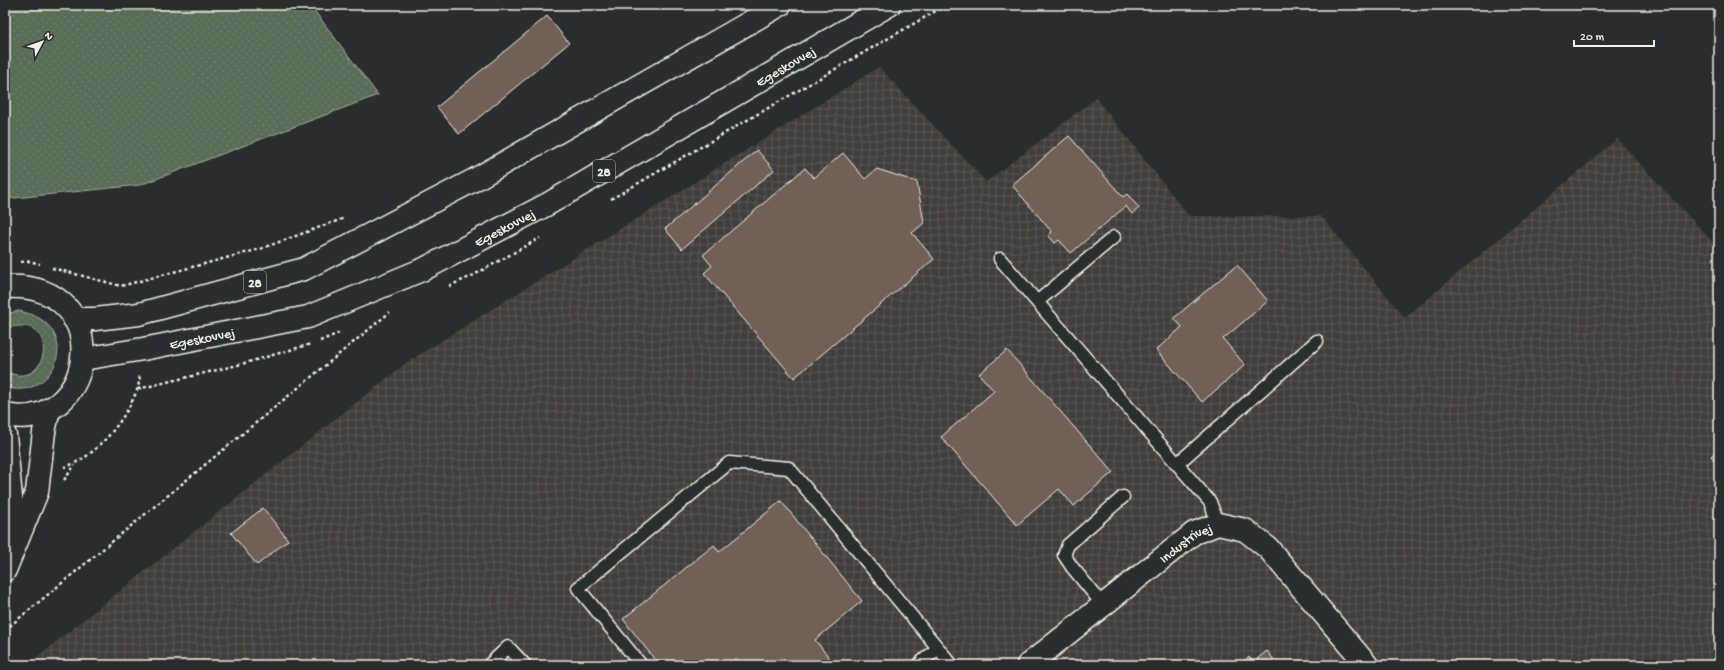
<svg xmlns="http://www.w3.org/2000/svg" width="1724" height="670" font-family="'Gochi Hand',sans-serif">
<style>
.industrial{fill:url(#industrial-grid)}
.grass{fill:url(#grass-dots);stroke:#a6aea0}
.building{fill:#6f6056;stroke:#f4f1e8}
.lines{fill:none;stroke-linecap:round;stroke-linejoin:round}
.service-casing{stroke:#f4f1e8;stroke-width:15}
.minor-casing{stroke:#f4f1e8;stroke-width:25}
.tertiary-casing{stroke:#f4f1e8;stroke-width:25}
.primary-casing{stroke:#f4f1e8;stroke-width:25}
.path{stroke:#f4f1e8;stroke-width:2.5;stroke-dasharray:3 3;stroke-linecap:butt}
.service{stroke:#2a2d2e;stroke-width:12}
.minor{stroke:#2a2d2e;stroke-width:22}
.tertiary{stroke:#2a2d2e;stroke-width:22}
.primary{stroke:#2a2d2e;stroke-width:22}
.labels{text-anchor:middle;stroke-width:3;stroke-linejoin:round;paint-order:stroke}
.shield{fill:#2a2d2e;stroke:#b7b6b0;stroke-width:1}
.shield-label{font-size:13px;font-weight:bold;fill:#f4f1e8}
.street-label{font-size:14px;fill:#f4f1e8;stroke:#2a2d2e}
</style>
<defs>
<pattern id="industrial-grid" width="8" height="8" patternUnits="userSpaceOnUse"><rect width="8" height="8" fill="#3f3c3a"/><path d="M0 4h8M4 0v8" fill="none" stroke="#5b5956"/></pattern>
<pattern id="grass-dots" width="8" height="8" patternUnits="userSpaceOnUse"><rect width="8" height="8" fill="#586c57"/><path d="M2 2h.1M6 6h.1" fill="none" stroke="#71816f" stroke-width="1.8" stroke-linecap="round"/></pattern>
</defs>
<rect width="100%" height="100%" fill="#2a2d2e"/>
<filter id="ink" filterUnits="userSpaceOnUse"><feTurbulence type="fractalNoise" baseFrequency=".025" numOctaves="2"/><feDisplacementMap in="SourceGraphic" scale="8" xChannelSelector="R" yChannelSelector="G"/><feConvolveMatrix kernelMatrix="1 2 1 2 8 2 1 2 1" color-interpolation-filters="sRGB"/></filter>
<g filter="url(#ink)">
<path class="industrial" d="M879 67 986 182 1096 98 1189 216H1321L1405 318 1617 139 1719 249V665H27L406 363Z"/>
<path class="grass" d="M5 5H310L378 95 140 185 5 199Z
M19 311C27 313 35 315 42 320 78 346 47 401 5 387V371C46 392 58 328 23 326 16 326 10 326 5 330V314Z"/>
<path class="building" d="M547 16 569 43 459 134 437 107Z
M1069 136 1123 197 1127 194 1139 208 1132 214 1126 206 1071 253 1059 240 1055 243 1048 235 1052 232 1012 185Z
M757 150 774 170 682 249 665 229Z
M843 153 865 179 877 169 917 182 924 223 912 233 934 259 794 378 704 273 712 266 703 255 805 168 814 178Z
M1237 265 1268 301 1223 339 1245 365 1202 402 1156 350 1182 327 1174 318Z
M1007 350 1113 472 1074 506 1059 489 1017 525 941 437 994 391 979 374Z
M1719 449V466L1711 456Z
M781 501 862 601 815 640 835 665H659L623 619 714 545 719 552Z
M263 508 288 540 257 565 231 533Z
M1267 651 1278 665H1262L1257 659Z
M1249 657 1256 665H1239Z"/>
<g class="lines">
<defs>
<path id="service" d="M1000 259 1210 502 1218 524
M1037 302 1114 237
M1177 464 1317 341
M1103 605 1072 567 1064 555 1068 545 1123 497
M489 665 508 647 525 665
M641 665 578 588 729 463 789 468 952 665
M918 665 938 648"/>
<g id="minor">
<path id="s1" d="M1028 665 1194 533 1218 524 1245 530 1268 548 1367 665"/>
</g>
<path id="tertiary" d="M5 435 11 498 8 548
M5 570 37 492 44 432 49 409"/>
<g id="primary">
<path d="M5 287C118 280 98 434 5 415"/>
<path d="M74 319H95L139 314 304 269 474 180 780 5"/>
<path id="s2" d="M83 359 143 349 308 317 424 269 548 204 889 5"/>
</g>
</defs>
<use href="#service" class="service-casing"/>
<use href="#minor" class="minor-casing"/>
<use href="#tertiary" class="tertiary-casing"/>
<use href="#primary" class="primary-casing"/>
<path class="path" d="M611 199 946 5
M21 262 29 261 40 264
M52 268 121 286 260 249 345 218
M449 286 472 276 540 238
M320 341 339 333
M138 389 238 365 311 344
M64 467C95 459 126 419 137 390 139 386 139 380 140 375
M64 480 75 465
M5 630 390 312"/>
<use href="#service" class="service"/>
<use href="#minor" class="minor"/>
<use href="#tertiary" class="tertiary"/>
<use href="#primary" class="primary"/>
</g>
</g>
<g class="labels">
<g class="shield">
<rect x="593" y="160" width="22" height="22" rx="3"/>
<rect x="244" y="271" width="22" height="22" rx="3"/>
</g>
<g class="shield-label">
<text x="604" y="176">28</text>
<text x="255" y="287">28</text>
</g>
<g class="street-label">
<text dy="5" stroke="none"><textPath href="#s2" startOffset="769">Egeskovvej</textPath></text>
<text dy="5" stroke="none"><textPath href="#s2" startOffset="445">Egeskovvej</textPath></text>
<text dy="5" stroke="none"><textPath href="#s2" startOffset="121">Egeskovvej</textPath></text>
<text dy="5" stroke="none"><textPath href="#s1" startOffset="200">Industrivej</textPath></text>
</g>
</g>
<rect width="1724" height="670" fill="none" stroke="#2a2d2e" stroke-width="20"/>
<rect x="10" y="10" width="1704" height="650" fill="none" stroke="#f4f1e8" stroke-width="1.5" filter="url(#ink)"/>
<g transform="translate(42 42) rotate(49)" stroke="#2a2d2e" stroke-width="3" paint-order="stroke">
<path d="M0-3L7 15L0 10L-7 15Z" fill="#f4f1e8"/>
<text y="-6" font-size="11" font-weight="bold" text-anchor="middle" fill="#f4f1e8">N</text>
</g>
<path d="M1574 40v6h80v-6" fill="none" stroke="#f4f1e8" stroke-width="2"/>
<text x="1580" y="40" font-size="12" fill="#f4f1e8" stroke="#2a2d2e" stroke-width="3" paint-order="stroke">20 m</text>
</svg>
